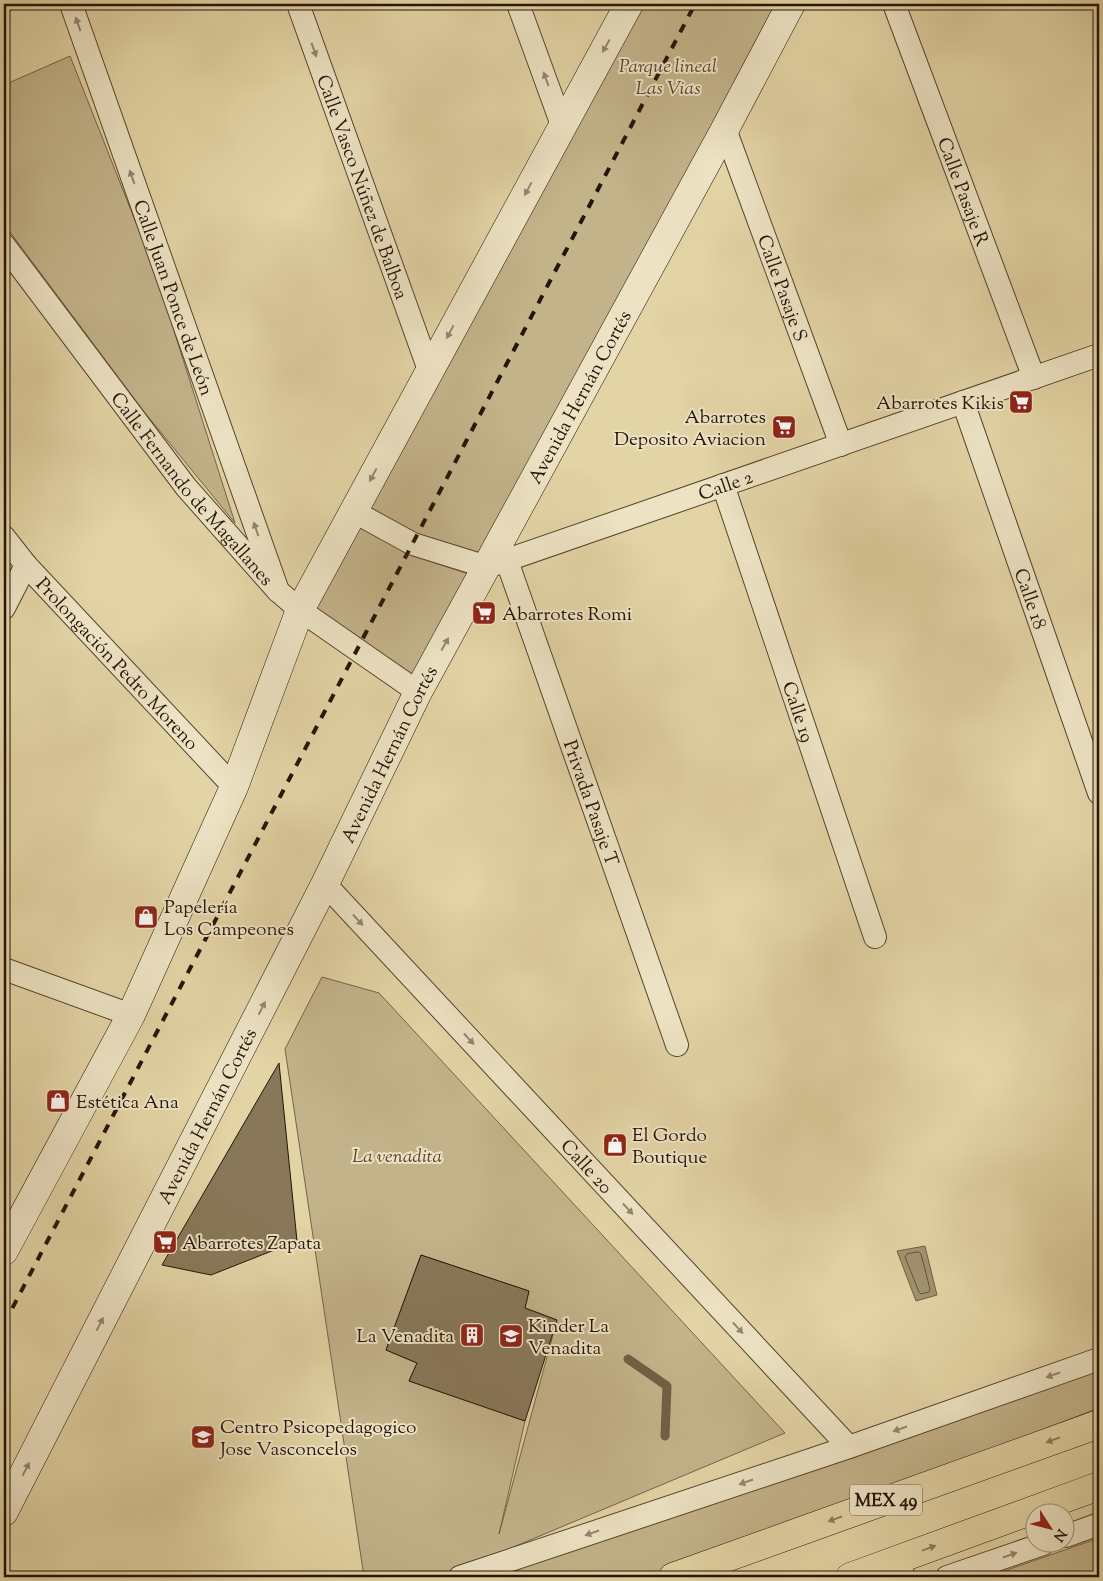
<svg xmlns="http://www.w3.org/2000/svg" width="1103" height="1581" font-family="'Sorts Mill Goudy',serif">
<style>
.green{fill:#c3b38a;stroke:#746448;fill-rule:evenodd}
.water{fill:#a2936f;stroke:#706045}
.lines{fill:none;stroke-linecap:round;stroke-linejoin:round}
.shore{stroke:#64543b;stroke-width:1}
.stream{stroke:#706045;stroke-width:9}
.building{fill:#887859;stroke:#251407}
.minor-casing{stroke:#54442e;stroke-width:24}
.secondary-casing{stroke:#251407;stroke-width:29}
.primary-casing{stroke:#251407;stroke-width:29}
.minor{stroke:#ede3c4;stroke-width:22}
.secondary{stroke:#ede3c4;stroke-width:28}
.primary{stroke:#e3d4a5;stroke-width:28}
.rail{stroke:#251407;stroke-width:4;stroke-dasharray:9 9;stroke-linecap:butt}
.oneway{fill:#93866f}
.oneway2{fill:#8e7e5e}
.labels{text-anchor:middle;stroke-width:4;stroke-linejoin:round;paint-order:stroke}
.shield{fill:#ede3c4;stroke:#615240;stroke-width:1}
.shield-label{font-size:18px;font-weight:bold;fill:#251407}
.park-label{font-size:19px;font-style:italic;fill:#54442e;stroke:#ede3c4}
.street-label{font-size:19px;fill:#251407;stroke:#ede3c4}
.poi-label{font-size:19px;fill:#251407;stroke:#ede3c4;text-anchor:start}
</style>
<rect width="100%" height="100%" fill="#e3d4a5"/>
<filter id="stains"><feTurbulence type="fractalNoise" baseFrequency=".004" numOctaves="4"/><feColorMatrix values="0 0 0 0 .2 0 0 0 0 .09 0 0 0 0 .02 0 0 0 .5 -.17"/></filter>
<radialGradient id="worn" r=".72"><stop offset=".6" stop-color="#630" stop-opacity="0"/><stop offset="1" stop-color="#630" stop-opacity=".3"/></radialGradient>
<path class="green" d="M631 4H780L481 555 417 536 369 508Z
M70 56 155 271 235 523 145 413 4 224V85Z
M357 526 429 561 472 575 414 678 314 608Z
M322 977 379 993 785 1433 442 1577H364L285 1049ZM421 1255 529 1291 525 1308 557 1320 499 1534 525 1421 409 1381 417 1363 386 1350Z
M1099 1356V1408L658 1577H497Z
M1099 1538V1577H987Z"/>
<path class="water" d="M925 1246 937 1295 916 1301 897 1251Z"/>
<g class="lines">
<path class="shore" d="M919 1252 921 1254 930 1289 929 1292 921 1294 919 1292 905 1257 907 1254Z"/>
<path class="stream" d="M628 1359 667 1386 665 1436"/>
</g>
<path class="building" d="M279 1063 297 1241 211 1275 162 1265Z
M421 1255 529 1291 525 1308 557 1320 525 1421 409 1381 417 1363 386 1350Z"/>
<g class="lines">
<defs>
<g id="minor">
<path id="s1" d="M71 4 278 591"/>
<path id="s2" d="M298 4 429 370"/>
<path d="M518 4 562 125"/>
<path id="s3" d="M894 4 1034 378"/>
<path id="s4" d="M725 129 841 445"/>
<path id="s5" d="M4 245 186 487 278 591 300 610 418 692"/>
<path id="s6" d="M963 402 1099 793"/>
<path id="s7" d="M723 485 875 937"/>
<path id="s8" d="M353 511 413 544 487 567 1099 355"/>
<path id="s9" d="M4 537 26 565 234 787"/>
<path id="s10" d="M507 561 677 1045"/>
<path d="M4 608 26 565"/>
<path id="s11" d="M325 884 849 1447"/>
<path d="M4 969 131 1015"/>
<path d="M1066 1536 1099 1524"/>
<path d="M898 1560 904 1577"/>
<path d="M460 1577 849 1447 1099 1359"/>
<path d="M947 1577 1043 1544"/>
</g>
<g id="secondary">
<path d="M4 1251 131 1015 234 787 300 610 629 4"/>
<path id="s12" d="M4 1512 325 884 418 692 725 129 791 4"/>
</g>
<path id="primary" d="M673 1577 1099 1424
M850 1577 1099 1486"/>
</defs>
<use href="#minor" class="minor-casing"/>
<use href="#secondary" class="secondary-casing"/>
<use href="#primary" class="primary-casing"/>
<use href="#minor" class="minor"/>
<use href="#secondary" class="secondary"/>
<use href="#primary" class="primary"/>
<path class="rail" d="M4 1324 695 4"/>
</g>
<defs><path id="oneway-solid" d="M-6-.8H1V-3.2L6.5 0L1 3.2V.8H-6Z" transform="scale(1.25)"/></defs>
<g class="oneway">
<use href="#oneway-solid" transform="translate(78 24) rotate(-109)"/>
<use href="#oneway-solid" transform="translate(606 46) rotate(119)"/>
<use href="#oneway-solid" transform="translate(314 50) rotate(70)"/>
<use href="#oneway-solid" transform="translate(546 79) rotate(-110)"/>
<use href="#oneway-solid" transform="translate(132 177) rotate(-109)"/>
<use href="#oneway-solid" transform="translate(528 189) rotate(118)"/>
<use href="#oneway-solid" transform="translate(450 332) rotate(118)"/>
<use href="#oneway-solid" transform="translate(373 475) rotate(118)"/>
<use href="#oneway-solid" transform="translate(256 529) rotate(-109)"/>
<use href="#oneway-solid" transform="translate(445 644) rotate(-61)"/>
<use href="#oneway-solid" transform="translate(358 920) rotate(47)"/>
<use href="#oneway-solid" transform="translate(262 1008) rotate(-63)"/>
<use href="#oneway-solid" transform="translate(469 1039) rotate(47)"/>
<use href="#oneway-solid" transform="translate(628 1209) rotate(47)"/>
<use href="#oneway-solid" transform="translate(100 1324) rotate(-63)"/>
<use href="#oneway-solid" transform="translate(738 1328) rotate(47)"/>
<use href="#oneway-solid" transform="translate(1053 1375) rotate(161)"/>
<use href="#oneway-solid" transform="translate(900 1429) rotate(161)"/>
<use href="#oneway-solid" transform="translate(26 1469) rotate(-63)"/>
<use href="#oneway-solid" transform="translate(746 1482) rotate(161)"/>
<use href="#oneway-solid" transform="translate(592 1533) rotate(161)"/>
<use href="#oneway-solid" transform="translate(1010 1555) rotate(-19)"/>
</g>
<g class="oneway2">
<use href="#oneway-solid" transform="translate(1053 1440) rotate(160)"/>
<use href="#oneway-solid" transform="translate(835 1519) rotate(160)"/>
<use href="#oneway-solid" transform="translate(929 1548) rotate(-20)"/>
</g>
<defs>
<symbol id="supermarket-square" viewBox="-11 -11 22 22"><rect x="-9" y="-9" width="18" height="18" rx="4" fill="#8f2418" stroke="#ede3c4"/><path d="M-6-5.5h2.5l.6 2H6L4.5 2H-2.5L-4.4-4H-6ZM-1.5 3.2a1.3 1.3 0 1 0 .1 0ZM3 3.2a1.3 1.3 0 1 0 .1 0Z" fill="#fff"/></symbol>
<symbol id="shop-square" viewBox="-11 -11 22 22"><rect x="-9" y="-9" width="18" height="18" rx="4" fill="#8f2418" stroke="#ede3c4"/><path d="M-5-2.5h2.3a2.7 3.5 0 0 1 5.4 0H5L5.5 6h-11ZM-1.5-2.5h3a1.5 2.3 0 0 0-3 0Z" fill="#fff"/></symbol>
<symbol id="building-square" viewBox="-11 -11 22 22"><rect x="-9" y="-9" width="18" height="18" rx="4" fill="#8f2418" stroke="#ede3c4"/><path d="M-4-6H4V6H1V3H-1V6H-4ZM-2.5-4.3h1.7v1.8h-1.7ZM.8-4.3h1.7v1.8H.8ZM-2.5-1h1.7V.8h-1.7ZM.8-1h1.7V.8H.8Z" fill="#fff"/></symbol>
<symbol id="school-square" viewBox="-11 -11 22 22"><rect x="-9" y="-9" width="18" height="18" rx="4" fill="#8f2418" stroke="#ede3c4"/><path d="M0-5L7-2L0 1L-7-2ZM-4 1L0 2.5L4 1V4Q0 6-4 4Z" fill="#fff"/></symbol>
</defs>
<g fill-rule="evenodd">
<use href="#supermarket-square" x="1007" y="388" width="28" height="28"/>
<use href="#supermarket-square" x="770" y="413" width="28" height="28"/>
<use href="#supermarket-square" x="470" y="599" width="28" height="28"/>
<use href="#shop-square" x="132" y="903" width="28" height="28"/>
<use href="#shop-square" x="44" y="1087" width="28" height="28"/>
<use href="#shop-square" x="601" y="1131" width="28" height="28"/>
<use href="#supermarket-square" x="151" y="1228" width="28" height="28"/>
<use href="#building-square" x="458" y="1321" width="28" height="28"/>
<use href="#school-square" x="497" y="1322" width="28" height="28"/>
<use href="#school-square" x="189" y="1423" width="28" height="28"/>
</g>
<g class="labels">
<rect class="shield" x="850" y="1484.5" width="72" height="31" rx="4"/>
<g class="shield-label">
<text x="886" y="1506">MEX 49</text>
</g>
<g class="park-label">
<text x="668" y="72">Parque lineal<tspan x="668" dy="22">Las Vias</tspan></text>
<text x="397" y="1162">La venadita</text>
</g>
<g class="street-label">
<text dy="7" stroke="none"><textPath href="#s2" startOffset="194">Calle Vasco Núñez de Balboa</textPath></text>
<text dy="7" stroke="none"><textPath href="#s3" startOffset="200">Calle Pasaje R</textPath></text>
<text dy="7" stroke="none"><textPath href="#s4" startOffset="169">Calle Pasaje S</textPath></text>
<text dy="7" stroke="none"><textPath href="#s1" startOffset="311">Calle Juan Ponce de León</textPath></text>
<text dy="7" stroke="none"><textPath href="#s12" startOffset="1255">Avenida Hernán Cortés</textPath></text>
<text dy="7" stroke="none"><textPath href="#s8" startOffset="398">Calle 2</textPath></text>
<text dy="7" stroke="none"><textPath href="#s5" startOffset="308">Calle Fernando de Magallanes</textPath></text>
<text dy="7" stroke="none"><textPath href="#s6" startOffset="208">Calle 18</textPath></text>
<text dy="7" stroke="none"><textPath href="#s9" startOffset="170">Prolongación Pedro Moreno</textPath></text>
<text dy="7" stroke="none"><textPath href="#s7" startOffset="239">Calle 19</textPath></text>
<text dy="7" stroke="none"><textPath href="#s12" startOffset="850">Avenida Hernán Cortés</textPath></text>
<text dy="7" stroke="none"><textPath href="#s10" startOffset="256">Privada Pasaje T</textPath></text>
<text dy="7" stroke="none"><textPath href="#s12" startOffset="445">Avenida Hernán Cortés</textPath></text>
<text dy="7" stroke="none"><textPath href="#s11" startOffset="385">Calle 20</textPath></text>
</g>
<g class="poi-label">
<text x="1004" y="409" text-anchor="end">Abarrotes Kikis</text>
<text x="766" y="423" text-anchor="end">Abarrotes<tspan x="766" dy="22">Deposito Aviacion</tspan></text>
<text x="502" y="620">Abarrotes Romi</text>
<text x="164" y="913">Papelería<tspan x="164" dy="22">Los Campeones</tspan></text>
<text x="76" y="1108">Estética Ana</text>
<text x="632" y="1141">El Gordo<tspan x="632" dy="22">Boutique</tspan></text>
<text x="182" y="1249">Abarrotes Zapata</text>
<text x="528" y="1332">Kinder La<tspan x="528" dy="22">Venadita</tspan></text>
<text x="454" y="1342" text-anchor="end">La Venadita</text>
<text x="220" y="1433">Centro Psicopedagogico<tspan x="220" dy="22">Jose Vasconcelos</tspan></text>
</g>
</g>
<rect width="1103" height="1581" fill="none" stroke="#e3d4a5" stroke-width="20"/>
<rect x="5" y="5" width="1093" height="1571" fill="none" stroke="#251407" stroke-width="2.5"/>
<rect x="10" y="10" width="1083" height="1561" fill="none" stroke="#251407"/>
<g transform="translate(1050 1528) rotate(126)"><circle r="24" fill="#ede3c4" stroke="#9d9078"/>
<path d="M0-4L9 19L0 12L-9 19Z" fill="#8f2418"/>
<text y="-8" font-size="14" font-weight="bold" text-anchor="middle" fill="#251407">N</text>
</g>
<rect width="100%" height="100%" filter="url(#stains)"/>
<rect width="100%" height="100%" fill="url(#worn)"/>
</svg>
